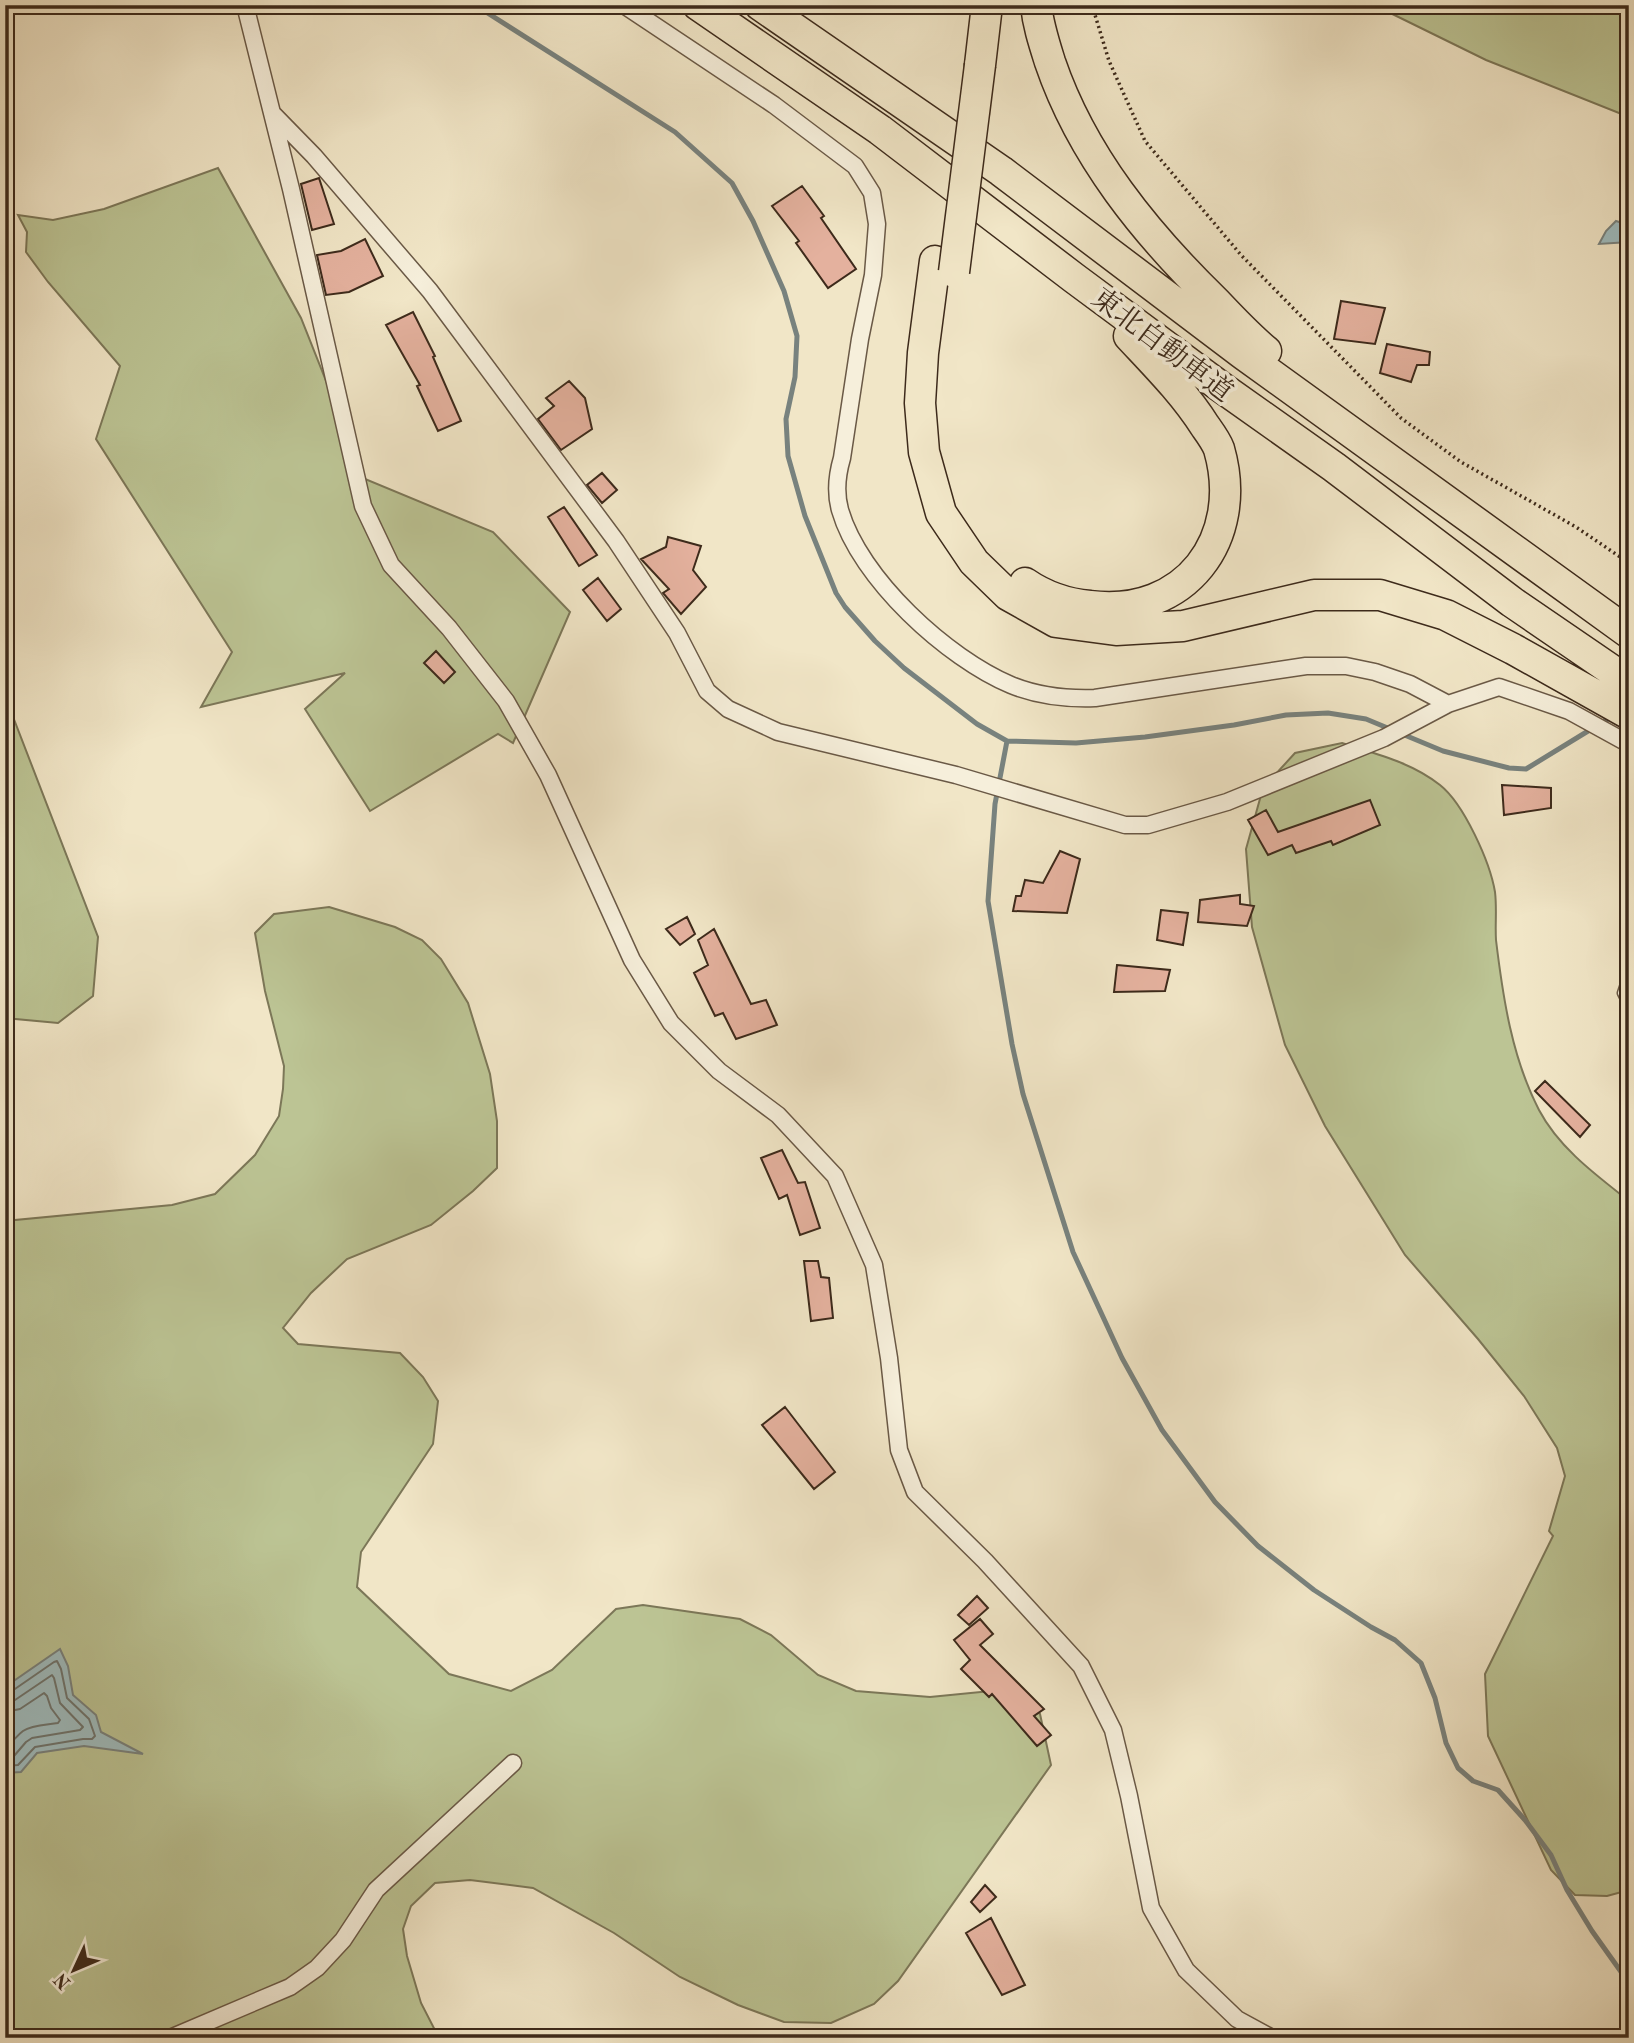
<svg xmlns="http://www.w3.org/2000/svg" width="1634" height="2043" font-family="'Old Standard TT','Noto Serif JP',serif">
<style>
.green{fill:#bcc494;stroke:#7c7758;stroke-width:2}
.water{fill:#9fbdc0;stroke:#78827e;stroke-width:2}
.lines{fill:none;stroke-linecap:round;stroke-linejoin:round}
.shore{stroke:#6e746e;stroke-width:2}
.stream{stroke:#78827e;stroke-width:5}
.building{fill:#e4b19e;stroke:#3d2a1b;stroke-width:2}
.service-casing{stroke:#6a5946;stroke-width:11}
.minor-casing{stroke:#6a5946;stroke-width:19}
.motorway-casing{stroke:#3d2a1b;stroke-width:33}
.path{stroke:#3d2a1b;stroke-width:3.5;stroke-dasharray:2 3.5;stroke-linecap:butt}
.service{stroke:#f6efdb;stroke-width:8}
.minor{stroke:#f6efdb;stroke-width:16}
.motorway{stroke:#f1e6c7;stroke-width:30}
.motorway-bridge-casing{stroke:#3d2a1b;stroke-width:33;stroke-linecap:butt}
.motorway-bridge{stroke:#f1e6c7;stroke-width:30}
.labels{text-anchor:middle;stroke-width:7;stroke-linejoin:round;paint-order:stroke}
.street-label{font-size:28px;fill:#3d2a1b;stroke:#f6efdb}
</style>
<rect width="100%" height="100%" fill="#f1e6c7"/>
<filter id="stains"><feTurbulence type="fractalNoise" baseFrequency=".00286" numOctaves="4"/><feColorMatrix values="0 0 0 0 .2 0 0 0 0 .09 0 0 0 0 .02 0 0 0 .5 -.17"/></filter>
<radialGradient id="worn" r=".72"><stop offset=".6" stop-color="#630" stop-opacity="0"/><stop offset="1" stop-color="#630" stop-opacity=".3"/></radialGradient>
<path class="green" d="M1374 5H1629V117L1486 60Z
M218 168 301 318 365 479 493 532 570 612 513 743 498 734 370 811 305 709 345 673 201 707 232 652 96 439 120 366 48 282 26 252 27 232 18 215 53 220 104 209Z
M5 696 98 937 93 996 58 1023 5 1018Z
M1342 743C1376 754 1411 762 1440 785 1464 804 1490 862 1495 892 1497 908 1495 925 1496 940 1503 998 1512 1058 1539 1110 1559 1148 1596 1175 1629 1201V1890L1607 1896 1575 1895 1551 1870 1488 1736 1485 1674 1553 1536 1549 1531 1565 1476 1557 1448 1524 1396 1478 1339 1405 1255 1325 1126 1285 1045 1252 927 1246 849 1263 788 1295 753Z
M329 907 395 927 422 940 441 959 468 1003 490 1074 497 1121V1168L473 1191 431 1225 347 1259 311 1293 283 1328 298 1344 400 1353 423 1377 438 1401 433 1444 361 1552 357 1587 449 1674 511 1691 552 1670 616 1609 643 1605 740 1619 771 1635 818 1675 856 1691 930 1697 1001 1690 1040 1714 1051 1765 898 1981 874 2004 831 2023 784 2022 738 2005 680 1977 614 1933 533 1888 470 1880 435 1883 411 1906 403 1929 407 1956 421 2003 439 2038H5V1221L172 1205 215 1194 255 1155 279 1116 283 1089 284 1066 265 991 255 933 274 914Z"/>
<path class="water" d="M1616 221 1629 225V242L1599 244 1606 231Z
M60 1649 68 1666 73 1695 96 1715 101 1732 143 1754 84 1746 37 1753 21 1772 5 1773V1687Z"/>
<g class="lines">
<path class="shore" d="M5 1693 12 1691 54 1662 57 1661 61 1669 67 1698 89 1719 95 1736 92 1739H83L35 1747 18 1765 5 1766
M5 1701 15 1700 52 1675 54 1678 60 1703 83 1727 80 1730 32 1738 26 1742 14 1756 5 1757
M5 1712 20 1709 44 1693 47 1696 51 1708 60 1720 58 1723C46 1725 32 1725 23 1731 16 1736 13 1743 5 1746"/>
<path class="stream" d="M475 5 675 132 732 183 753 221 784 291 797 336 795 377 786 419 788 456 805 516 836 593 845 607 875 641 904 668 977 724 1007 741 1076 743 1145 737 1234 725 1286 715 1328 713 1366 719 1443 751 1509 768 1526 769 1611 717
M1007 741 995 804 988 901 1012 1044 1023 1094 1073 1252 1122 1358 1162 1430 1215 1502 1258 1546 1314 1590 1371 1627 1395 1640 1421 1663 1435 1698 1446 1743 1458 1768 1473 1781 1498 1790 1525 1820 1551 1855 1567 1890 1592 1931 1629 1983"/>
</g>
<path class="building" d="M319 178 334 224 312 230 301 184Z
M802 186 824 216 821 218 856 269 828 288 796 243 799 241 772 206Z
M365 239 383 276 349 292 326 295 317 255 341 251Z
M1341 301 1385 308 1375 344 1334 339Z
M413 312 435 356 433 357 461 421 438 431 417 386 420 385 386 325Z
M1387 344 1430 352 1429 365H1417L1411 382 1380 373Z
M569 381 585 398 592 429 561 450 538 419 554 406 546 398Z
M602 473 617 490 602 503 587 485Z
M564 507 597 555 579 566 548 517Z
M668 537 701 546 693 570 706 587 681 614 663 593 669 589 641 559 666 547Z
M598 578 621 609 607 621 583 590Z
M436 651 455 672 444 683 424 663Z
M1502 785 1551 788V808L1504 815Z
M1370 800 1380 825 1333 845 1331 841 1296 853 1292 845 1268 855 1248 820 1266 810 1278 832Z
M1060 851 1080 859 1067 913 1013 911 1016 896H1021L1025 880 1043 883Z
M1240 895V904L1254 906 1247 926 1198 922 1200 900Z
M1161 910 1188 913 1183 945 1157 940Z
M687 917 695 934 680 945 666 929Z
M714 929 751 1004 766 1000 777 1025 736 1039 723 1013 715 1016 694 973 708 965 698 940Z
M1117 965 1170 970 1165 991 1114 992Z
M1545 1081 1590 1125 1580 1137 1535 1091Z
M782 1150 798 1183 805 1182 820 1228 800 1235 787 1195 779 1199 761 1158Z
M804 1261H818L821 1277 829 1278 833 1318 811 1321Z
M785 1407 835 1472 814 1489 762 1425Z
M977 1596 988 1608 969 1625 958 1615Z
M980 1619 993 1634 980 1645 1044 1709 1034 1716 1051 1735 1037 1746 992 1694 989 1697 961 1669 970 1660 954 1640Z
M985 1885 996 1897 980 1912 971 1902Z
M991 1918 1025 1985 1002 1995 966 1933Z"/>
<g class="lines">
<defs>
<path id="service" d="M1629 972 1622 993 1629 1007"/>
<path id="minor" d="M245 5 291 189 363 506 391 565 449 628 506 701 548 775 632 960 671 1023 719 1071 778 1115 835 1176 874 1265 889 1358 899 1450 915 1492 985 1561 1081 1666 1113 1730 1129 1796 1151 1908 1186 1970 1237 2019 1272 2038
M624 5 774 105 855 166 872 193 877 224 873 275 860 339 842 458C837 475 835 492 840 510 860 579 947 658 1011 685 1038 696 1066 699 1095 698L1306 666H1346L1375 672 1410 684 1448 704
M273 114 314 156 430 291 616 541 677 633 707 691 728 709 778 732 956 775 1125 825H1148L1227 802 1384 738 1448 704 1499 687 1569 711 1629 744
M170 2038 290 1987 317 1968 343 1940 376 1890 513 1763"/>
<path id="motorway" d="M698 5 880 130 1074 278 1221 387 1334 467 1512 602 1629 682
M760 5 1001 171 1243 354 1629 633
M1036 5C1038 25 1044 43 1050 62 1082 156 1146 234 1216 302 1232 319 1248 336 1266 351
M980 65 987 5
M935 261 923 353 920 403 924 452 941 513 974 562 1008 595 1056 622 1116 630 1183 626 1314 595H1380L1446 615 1513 649 1629 714
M1025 583C1044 596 1067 604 1090 606 1185 618 1245 539 1219 449 1216 441 1210 433 1205 426 1184 393 1156 365 1129 336"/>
</defs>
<use href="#service" class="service-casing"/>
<use href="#minor" class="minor-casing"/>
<use href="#motorway" class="motorway-casing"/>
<path class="path" d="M1092 5 1109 61 1145 141 1241 255 1401 418 1461 462 1576 527 1629 563"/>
<use href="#service" class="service"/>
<use href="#minor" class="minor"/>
<use href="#motorway" class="motorway"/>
<defs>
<path id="motorway-bridge" d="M954 272 980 65"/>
</defs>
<use href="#motorway-bridge" class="motorway-bridge-casing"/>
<use href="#motorway-bridge" class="motorway-bridge"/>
</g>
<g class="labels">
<g class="street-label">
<text transform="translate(1163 344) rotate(37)" y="10">東北自動車道</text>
</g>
</g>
<rect width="1634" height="2043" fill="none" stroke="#f1e6c7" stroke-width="28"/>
<rect x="7" y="7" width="1620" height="2029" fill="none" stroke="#3d2a1b" stroke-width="3.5"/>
<rect x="14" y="14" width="1606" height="2015" fill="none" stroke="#3d2a1b" stroke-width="2"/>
<g transform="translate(74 1970) rotate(226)" stroke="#f6efdb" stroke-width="5" paint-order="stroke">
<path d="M0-5L12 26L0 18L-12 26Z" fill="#3d2a1b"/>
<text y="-10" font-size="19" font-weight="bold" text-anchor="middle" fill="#3d2a1b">N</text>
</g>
<rect width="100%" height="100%" filter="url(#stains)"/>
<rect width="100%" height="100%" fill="url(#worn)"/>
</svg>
